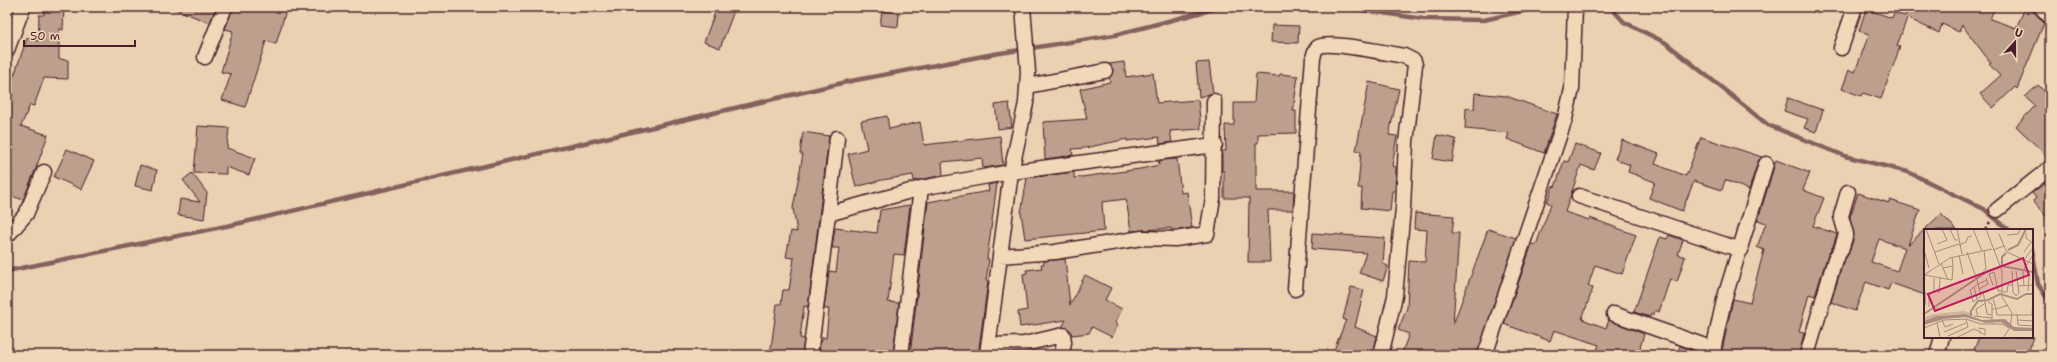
<svg xmlns="http://www.w3.org/2000/svg" width="2057" height="362" font-family="'Shantell Sans',sans-serif">
<style>
.lines{fill:none;stroke-linecap:round;stroke-linejoin:round}
.stream{stroke:#85605d;stroke-width:4.5}
.building{fill:#bd9f8d;stroke:#4a1f2b;fill-rule:evenodd}
.street-casing{stroke:#4a1f2b;stroke-width:17}
.path{stroke:#4a1f2b;stroke-width:2.5;stroke-dasharray:4 3;stroke-linecap:butt}
.street{stroke:#f0d8b8;stroke-width:14}
.inset-river{fill:none;stroke:#ac8c7f;stroke-width:2}
.inset-road{fill:none;stroke:#a98a7c;stroke-width:1}
.view{fill:#c2185b;fill-opacity:0.15;stroke:#c2185b;stroke-width:2}
.inset-edge{fill:none;stroke:#4a1f2b;stroke-width:2}
</style>
<rect width="100%" height="100%" fill="#e9d1b2"/>
<filter id="ink" filterUnits="userSpaceOnUse"><feTurbulence type="fractalNoise" baseFrequency=".025" numOctaves="2"/><feDisplacementMap in="SourceGraphic" scale="8" xChannelSelector="R" yChannelSelector="G"/><feConvolveMatrix kernelMatrix="1 2 1 2 8 2 1 2 1" color-interpolation-filters="sRGB"/></filter>
<g filter="url(#ink)">
<g class="lines">
<path class="stream" d="M1343 7 1423 19 1484 20 1532 9H1612L1624 22 1666 43 1768 125 1845 156 1908 172 1984 209 2009 230
M2032 249 2038 284 2050 303
M7 271 236 224 851 81 994 54 1115 35 1214 9 1245 7"/>
</g>
<path class="building" d="M44 7H64L63 30 59 29V59L68 60V79L44 78 34 106 30 105 21 126 48 135 36 168 23 200 7 194 12 176 7 174V96L27 38 38 41 39 15H44Z
M170 7H216L210 23Z
M233 7H287L276 44 266 41 245 107 222 100 231 74 221 72 233 31 225 29Z
M717 7 734 11 720 48 704 42Z
M1909 7H1995L1990 19 2016 28 2025 8 2034 12 2044 23 2017 89 2015 87 1993 108 1980 94 2000 76 1989 64 1991 63 1962 25 1959 32 1942 24 1939 33 1907 18 1897 46 1900 47 1881 99 1863 93 1861 96 1842 89 1849 70 1855 72 1869 34 1859 31 1866 9 1892 18 1894 13 1905 16Z
M882 11 899 13 898 27 880 25Z
M1272 25 1299 26 1298 43 1271 42Z
M1124 62 1126 77 1153 73 1157 103 1198 100 1201 129 1170 131 1172 142 1160 144 1159 137 1127 141V139L1085 148 1072 149 1073 155 1045 159 1043 122 1087 119 1080 89 1110 82 1109 78 1113 70 1109 64Z
M1209 62 1213 93 1199 97 1196 63Z
M1256 74 1279 76 1280 74 1298 76 1293 111H1296V133L1258 134V143H1256V191H1294L1293 210H1268L1270 262H1248L1249 198H1224V171H1222V151H1226L1225 125H1234V103H1254Z
M1369 82 1399 89 1389 135 1397 136 1392 166 1396 167 1395 191H1392L1390 211 1361 208 1362 188H1358L1361 151H1356Z
M2038 85 2050 97V159L2016 126 2035 106 2025 97Z
M1475 93 1506 96 1557 114 1544 153 1507 139 1509 133 1465 129 1466 108 1474 109Z
M1788 98 1823 110 1816 132 1804 128 1808 119 1784 111Z
M1009 103 1012 127 998 129 995 105Z
M887 116 889 129 920 122 924 145 1000 136 1003 165 983 168 982 158 942 162 943 175 914 181 913 175 882 180 856 187 848 154 867 149 861 121Z
M198 126 229 128 227 148 255 158 249 175 226 167V174L194 173Z
M803 132 829 136 808 307 804 306 800 338 804 339 802 355H770L777 304H781L783 290H789L794 258 786 257 791 231 797 232 793 208 803 154H800Z
M1437 135 1456 139 1452 162 1433 159Z
M1701 137 1762 157 1758 161 1749 190 1725 180 1722 190 1694 181 1682 211 1649 198 1655 182 1628 172 1630 165 1615 159 1622 140 1659 154 1655 164 1686 176Z
M1575 144 1601 153 1594 170 1581 165 1565 212 1589 220 1590 218 1636 235 1622 274 1595 265 1588 286 1593 288 1582 319 1606 328 1609 320 1644 334 1638 355H1595L1599 345 1554 330 1550 341 1504 324 1532 244 1536 245 1551 204 1547 202 1553 186 1555 187 1564 161 1568 162Z
M67 149 94 161 81 189 54 177Z
M1177 159 1181 193 1187 192 1192 228 1174 230H1171V228L1131 231 1126 199 1102 202 1104 231 1025 239 1021 213 1027 178 1074 172V178L1140 169 1159 165 1158 162 1163 160Z
M1776 160 1810 173 1803 190 1824 198 1813 226 1837 234 1833 246 1827 257 1815 296 1809 294 1799 332 1804 333 1799 355H1721L1733 299 1750 303 1764 250 1757 247 1766 223 1758 220Z
M140 165 157 170 153 190 135 186Z
M192 173 207 193 204 219 178 215 180 199 200 202 183 180Z
M2050 179V221L2033 201 2036 198 2032 193Z
M997 183 987 259H989L986 281H988L978 355H910L928 202 989 191 988 185Z
M1858 193 1889 203 1890 200 1920 210 1908 245 1941 214 1957 230H1925V295L1891 283 1888 290 1866 282 1855 311 1831 302 1843 263 1849 253 1854 237 1850 217ZM1879 239 1905 248 1897 271 1871 262Z
M910 205 904 255 894 254 888 302 899 303 893 355H819L820 341H822V337L826 338 829 309H824L829 271 836 272 839 248H832L835 228 877 233 880 210Z
M1415 213 1454 216 1452 233H1459L1453 325 1488 229 1516 238 1477 355H1401L1409 334 1398 330 1407 308 1409 261 1425 262 1427 230 1414 229Z
M1313 233 1385 238 1383 264 1388 266 1383 281 1359 273 1366 253 1312 249Z
M1669 235 1683 240 1678 254 1685 257 1677 282 1670 279 1659 312 1655 310 1654 315 1651 313 1650 317 1634 312 1660 237 1667 239Z
M1065 259 1070 305 1085 275 1111 288 1105 300 1122 309 1115 323 1118 325 1112 337 1092 327 1089 333 1072 335 1069 329 1062 327 1066 320 1020 327 1018 312 1027 310 1023 274 1027 273 1026 270 1042 268 1041 264H1044V261Z
M1351 287 1364 290 1355 327 1377 336 1373 355H1332L1346 320 1343 319Z
M1979 337H2034L2027 355H1972Z
M1680 346 1704 354V355H1677Z"/>
<g class="lines">
<defs>
<path id="street" d="M2041 7 2050 17
M1841 48 1855 7
M7 50 23 7
M205 57 225 7
M1028 86 1105 71
M1579 196 1741 250
M1997 210 2050 168
M828 214 837 138
M7 236 26 214 44 172
M1000 256 1055 252 1142 238 1175 239 1207 234 1213 198 1214 101
M1295 289 1313 58C1314 54 1315 49 1318 47 1328 40 1390 54 1404 56L1414 61 1415 65 1406 142 1403 208 1395 296 1381 355
M1614 314 1714 349
M988 345 1024 344 1063 335 1064 342 1062 355
M810 355 828 214 921 188 1011 172 1215 145
M901 355 921 188
M987 355 1011 172 1026 103 1028 72 1023 7
M1485 355 1565 119 1572 89 1575 7
M1712 355 1724 300 1766 164
M1807 355 1835 259 1841 250 1846 234 1841 216 1848 192
M1937 355 1942 337"/>
</defs>
<use href="#street" class="street-casing"/>
<path class="path" d="M1985 230 1990 222"/>
<use href="#street" class="street"/>
</g>
</g>
<g transform="translate(1924 229)">
<rect width="109" height="109" fill="#e9d1b2"/>
<path d="M40 82 49 85 48 87 33 85 13 87 0 92V88L10 85Z" fill="#cfb49c"/>
<path d="M41 85 58 91 81 90 90 98 109 99V102H90L77 93 62 94 41 88 20 90 0 96V92L13 87Z" fill="#ac8c7f"/>
<path class="inset-river" d="M84 21 94 16 102 0M78 37V28L82 24M0 85 64 42 78 37 109 43M47 87V82L54 72 64 71 76 65 93 70 102 65H109"/>
<path class="inset-road" d="M2 0 15 35M26 0 31 11H34M33 0 38 25M49 0 58 22M62 0 78 42V68L88 84 86 99 79 109M102 4V9L109 14M75 5 80 17M83 6 94 5 96 1M13 15 23 11 18 0M35 16 42 13 44 8 48 7M0 21 5 39M69 21 80 17 83 23 109 35M11 23 35 15M43 23 53 51 57 67 49 73 46 61 54 55 63 51M100 23 107 13M35 26 39 45M100 31 109 19M17 34 19 39 29 37 28 28M19 39 24 51M100 40 109 26M59 42 62 40 60 21M88 42 89 63 92 67 95 64 92 42M99 42 100 57M0 46 26 29 68 20M1 46 28 51 29 37M0 54 2 76M69 56 65 45 70 43 74 62H79M94 57 109 56M50 58 53 70M55 60 64 55 62 49M10 62V49M104 62 105 46M79 63H83L84 56H89M0 64 5 65V78M15 64 16 49M56 64 59 62 63 85 67 86M69 70 72 80 84 76M64 73 68 75V95M68 80H72L73 86H109M93 85 94 96 109 97M108 86 109 68M50 87 68 89M54 88 52 80 62 74M18 91 21 98 29 95M93 91 109 92M13 93 16 109M0 99 20 91 42 90 57 95H78L85 99M54 99 61 100V106L55 103M20 103 42 94M24 107 44 98 42 90M32 109 50 100 57 103"/>
<path class="view" d="M99 29 105 46 11 82 4 65Z"/>
<rect width="109" height="109" class="inset-edge"/>
</g>
<rect width="2057" height="362" fill="none" stroke="#f0d8b8" stroke-width="24"/>
<rect x="12" y="12" width="2033" height="338" fill="none" stroke="#4a1f2b" stroke-width="1.5" filter="url(#ink)"/>
<g transform="translate(2015 42) rotate(21)" stroke="#f0d8b8" stroke-width="3" paint-order="stroke">
<path d="M0-3L7 15L0 10L-7 15Z" fill="#4a1f2b"/>
<text y="-6" font-size="11" font-weight="bold" text-anchor="middle" fill="#4a1f2b">U</text>
</g>
<path d="M24 40v6h111v-6" fill="none" stroke="#4a1f2b" stroke-width="2"/>
<text x="30" y="40" font-size="12" fill="#4a1f2b" stroke="#f0d8b8" stroke-width="3" paint-order="stroke">50 m</text>
</svg>
